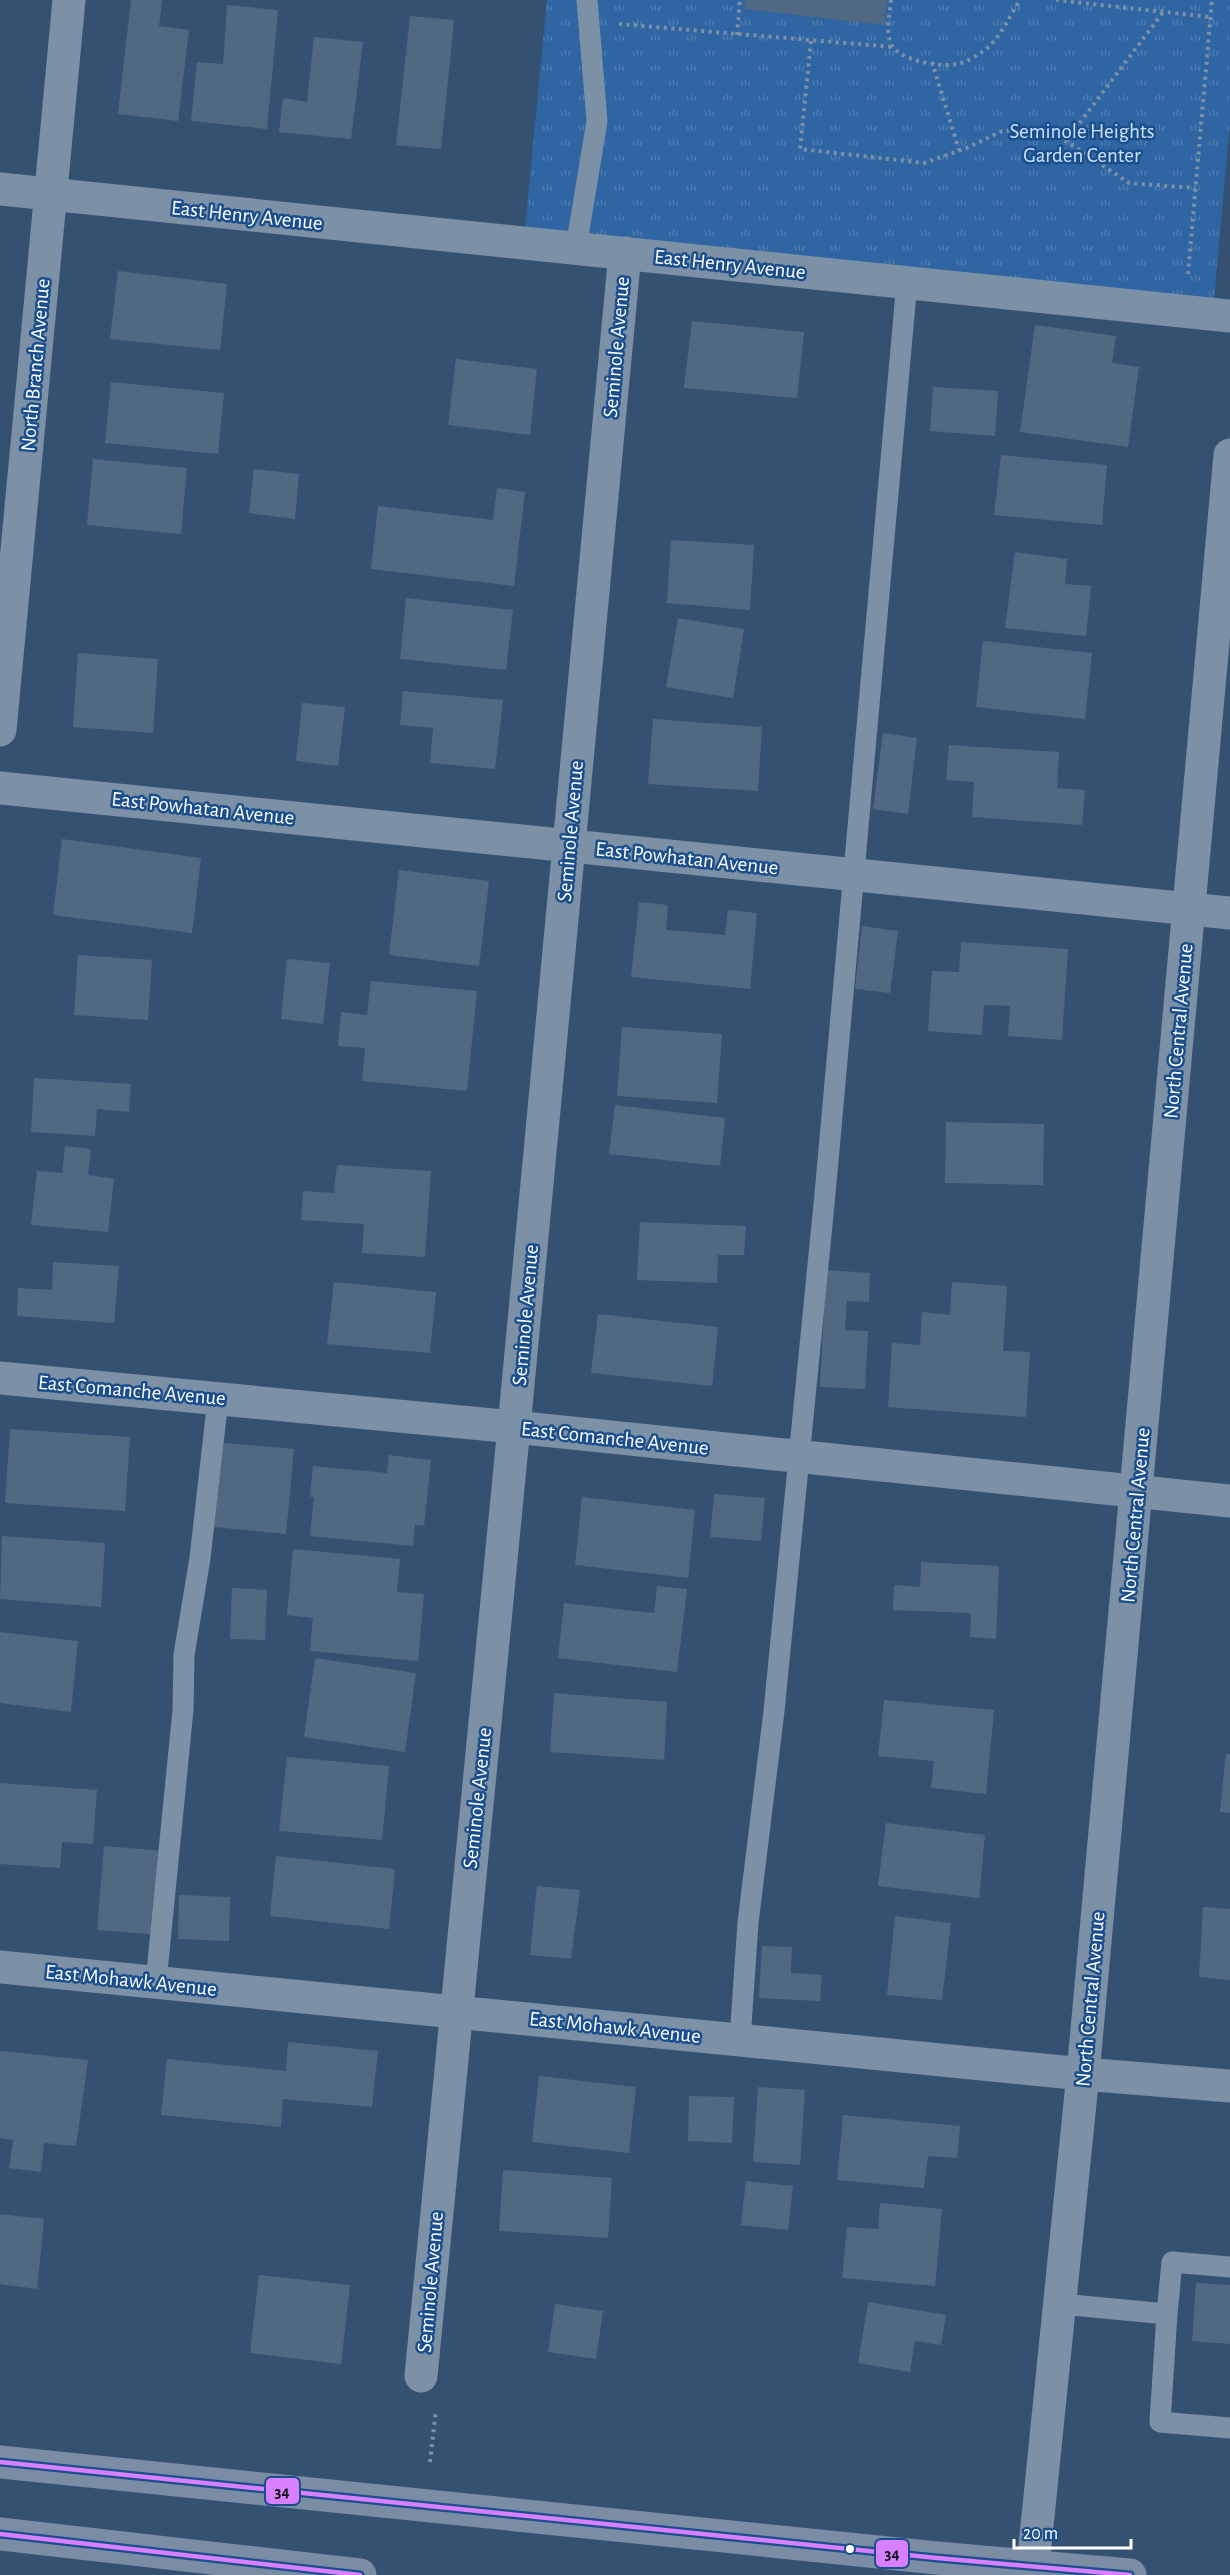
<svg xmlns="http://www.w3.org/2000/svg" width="1230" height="2575" font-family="'Alegreya Sans',sans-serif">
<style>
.park{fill:url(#park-tufts)}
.building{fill:#516882}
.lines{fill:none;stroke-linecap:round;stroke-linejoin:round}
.path{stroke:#7c90a6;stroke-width:4;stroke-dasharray:3 4.5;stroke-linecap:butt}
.service{stroke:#7c90a6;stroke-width:21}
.minor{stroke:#7c90a6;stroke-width:33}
.tertiary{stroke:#7c90a6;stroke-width:33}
.primary{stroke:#7b8da5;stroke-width:33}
.bus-1-casing{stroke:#1b4e8c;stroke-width:9}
.bus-1{stroke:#d880ff;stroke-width:4.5}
.bus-dot{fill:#fff;stroke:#1b4e8c;stroke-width:2}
.labels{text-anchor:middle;stroke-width:5;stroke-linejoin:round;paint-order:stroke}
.park-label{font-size:21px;fill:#cce1fa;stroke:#1b4e8c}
.street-label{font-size:21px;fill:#fff;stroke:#1b4e8c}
.line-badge{stroke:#1b4e8c;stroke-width:2}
.pale-badge-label{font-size:16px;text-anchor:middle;font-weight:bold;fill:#111}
</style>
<defs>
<pattern id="park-tufts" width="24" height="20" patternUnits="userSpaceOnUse" patternTransform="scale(1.5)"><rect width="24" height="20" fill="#2f65a2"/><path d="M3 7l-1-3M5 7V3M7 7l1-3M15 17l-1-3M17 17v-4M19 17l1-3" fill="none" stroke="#4e7cb0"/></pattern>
</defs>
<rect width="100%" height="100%" fill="#355172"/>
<path class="park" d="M547 0H1230V122L1214 301 525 228Z"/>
<path class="building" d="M131 0H162L159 26 189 30 178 121 118 114Z
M745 0H887L884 25 744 9Z
M227 5 278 10 267 129 191 121 197 62 223 64Z
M410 16 454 20 441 149 396 145Z
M314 37 363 42 351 139 279 132 283 98 307 102Z
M118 271 227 284 220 350 110 339Z
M692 321 804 332 797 398 684 388Z
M1035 325 1116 336 1112 363 1139 367 1128 447 1020 432Z
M456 359 537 369 530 435 448 425Z
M111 382 224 393 218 454 105 443Z
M933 387 998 391 995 436 930 431Z
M1001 455 1107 465 1102 525 994 515Z
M93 459 187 468 181 534 87 525Z
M254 469 299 474 295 519 249 513Z
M497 488 525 492 514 586 371 569 378 506 493 520Z
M671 540 754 545 750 610 667 603Z
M1015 552 1067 559 1065 584 1091 586 1086 636 1005 628Z
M406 598 513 610 506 670 400 659Z
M678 618 744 629 733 698 666 687Z
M983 641 1092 653 1085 719 976 707Z
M78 653 158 659 153 733 73 727Z
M403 691 503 700 495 769 430 763 433 728 400 725Z
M302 703 345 707 338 766 296 761Z
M653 719 762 727 758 791 648 784Z
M883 733 917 738 908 814 873 809Z
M949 745 1059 752 1057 788 1085 790 1082 825 972 817 974 782 946 780Z
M62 839 201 858 192 933 53 915Z
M399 870 489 881 479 966 389 955Z
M639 902 668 905 666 930 725 935 728 910 757 913 750 989 631 977Z
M862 926 898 931 890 993 855 989Z
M961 942 1068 949 1062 1040 1008 1036 1010 1006 984 1005 982 1035 928 1031 932 971 959 972Z
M78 955 152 960 148 1020 74 1015Z
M287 959 330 963 323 1024 281 1019Z
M371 981 477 991 467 1091 362 1081 365 1048 338 1046 341 1012 367 1015Z
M622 1027 722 1034 717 1103 617 1096Z
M34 1078 131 1084 129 1112 97 1109 95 1136 31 1132Z
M615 1105 725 1118 720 1166 609 1154Z
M946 1122 1044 1124 1043 1185 945 1183Z
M65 1146 91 1149 88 1175 114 1179 108 1232 31 1225 37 1171 62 1173Z
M337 1165 431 1171 425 1257 362 1253 364 1224 301 1220 303 1191 334 1193Z
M640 1222 746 1226 744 1255H718L717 1283 637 1280Z
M53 1262 119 1266 114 1323 17 1316 18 1288 52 1290Z
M826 1270 870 1273 869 1302 847 1301 845 1330 868 1331 865 1389 820 1387Z
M334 1282 436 1292 430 1353 327 1344Z
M952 1282 1007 1286 1003 1351 1030 1352 1026 1417 888 1407 892 1343 920 1345 922 1312 950 1315Z
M598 1314 718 1327 712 1386 591 1373Z
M10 1429 130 1437 125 1511 5 1503Z
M223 1443 294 1449 286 1534 214 1527Z
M389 1455 431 1460 424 1526 415 1525 413 1546 310 1536 314 1497H310L313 1466 387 1473Z
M714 1494 765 1498 761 1541 710 1537Z
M582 1497 695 1510 688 1578 575 1565Z
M2 1536 105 1543 101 1607 0 1599Z
M293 1549 400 1559 397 1592 424 1594 418 1661 310 1651 313 1618 287 1615Z
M921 1562 999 1566 996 1639 970 1637 971 1613 893 1610 894 1585 920 1587Z
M657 1586 687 1589 677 1672 558 1658 564 1603 654 1613Z
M232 1588 267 1590 265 1640 230 1639Z
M0 1632 78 1641 71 1712 0 1703Z
M315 1658 416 1673 405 1752 304 1737Z
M554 1693 667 1702 664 1760 550 1752Z
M884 1700 994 1710 986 1794 931 1788 934 1761 878 1756Z
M1226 1754H1230V1813L1220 1812Z
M287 1757 389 1766 382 1840 279 1831Z
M0 1783 97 1790 93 1844 62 1842 60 1868 0 1864Z
M886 1823 985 1835 979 1898 878 1886Z
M104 1846 164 1851 158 1935 97 1930Z
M276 1856 395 1869 389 1929 270 1916Z
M537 1886 580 1890 571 1959 530 1955Z
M179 1895 230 1897 229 1941 178 1939Z
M1203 1907 1230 1909V1980L1199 1977Z
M895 1916 951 1923 942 2000 887 1995Z
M762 1946 792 1947 791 1973 822 1975 820 2001 759 1998Z
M288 2042 378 2051 372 2107 283 2099 281 2127 161 2115 167 2059 286 2071Z
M0 2051 88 2060 76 2146 44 2143 41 2172 9 2168 13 2140 0 2138Z
M539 2076 636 2087 629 2153 532 2142Z
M758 2087 805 2090 800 2165 753 2162Z
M689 2096 734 2097 732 2143 688 2141Z
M843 2115 960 2126 957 2158 928 2156 924 2188 837 2180Z
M503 2170 612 2178 608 2238 499 2231Z
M746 2181 793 2186 788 2230 741 2225Z
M880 2203 942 2209 935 2286 842 2278 847 2227 878 2229Z
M0 2214 44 2219 37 2289 0 2284Z
M259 2275 350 2285 341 2364 250 2353Z
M1196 2283 1230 2285V2344L1192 2341Z
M868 2302 946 2315 941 2345 915 2341 910 2372 858 2363Z
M555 2304 603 2311 596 2359 548 2352Z"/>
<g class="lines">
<path class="path" d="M891 0C890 13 886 29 890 42 897 61 944 69 961 63 968 61 976 56 982 52 999 41 1009 17 1020 0
M1056 0 1210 17
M619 24 893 47
M737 35 740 0
M811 41 800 149 924 163 967 148 1002 131 1033 129 1066 141 1129 183 1195 188
M932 62 959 150
M1066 141 1164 11
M1188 274 1212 0
M430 2462 436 2410"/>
<path class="service" d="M576 248 597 121 587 0
M156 1982 183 1710 184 1655 200 1558 218 1399
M740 2039 748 1923 774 1711 825 1194 907 282
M1061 2304 1167 2314 1160 2422 1230 2428
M1167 2314 1172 2262 1230 2267"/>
<path class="minor" d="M0 189 1230 316
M0 730 69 0
M0 788 1230 913
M0 1378 514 1427 1230 1501
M0 1967 1083 2074 1230 2086
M421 2376 514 1427 625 253"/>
<path class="tertiary" d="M1032 2575 1083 2074 1230 455"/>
<path class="primary" d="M0 2462 937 2558 1130 2575
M0 2534 360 2575"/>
<defs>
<path id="bus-1" d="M0 2462 937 2558 1130 2575
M0 2534 360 2575"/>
</defs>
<use href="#bus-1" class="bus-1-casing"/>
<use href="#bus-1" class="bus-1"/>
</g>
<circle class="bus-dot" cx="850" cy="2549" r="5"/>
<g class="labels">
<g class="park-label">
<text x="1082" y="138">Seminole Heights<tspan x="1082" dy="24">Garden Center</tspan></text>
</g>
<g class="street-label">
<text transform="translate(247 215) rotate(6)" y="7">East Henry Avenue</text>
<text transform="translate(730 264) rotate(6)" y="7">East Henry Avenue</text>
<text transform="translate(616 347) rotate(-85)" y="7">Seminole Avenue</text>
<text transform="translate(35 365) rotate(-85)" y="7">North Branch Avenue</text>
<text transform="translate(203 808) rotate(6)" y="7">East Powhatan Avenue</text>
<text transform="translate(570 831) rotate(-85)" y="7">Seminole Avenue</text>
<text transform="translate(687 858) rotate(6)" y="7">East Powhatan Avenue</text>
<text transform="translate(1178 1031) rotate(-85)" y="7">North Central Avenue</text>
<text transform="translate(525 1315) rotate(-85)" y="7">Seminole Avenue</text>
<text transform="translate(132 1390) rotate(5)" y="7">East Comanche Avenue</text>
<text transform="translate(615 1438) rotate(6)" y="7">East Comanche Avenue</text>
<text transform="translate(1135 1515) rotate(-85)" y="7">North Central Avenue</text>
<text transform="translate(477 1798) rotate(-84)" y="7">Seminole Avenue</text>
<text transform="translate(131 1980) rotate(6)" y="7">East Mohawk Avenue</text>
<text transform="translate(1090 1999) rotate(-85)" y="7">North Central Avenue</text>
<text transform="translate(615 2027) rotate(6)" y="7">East Mohawk Avenue</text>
<text transform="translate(430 2282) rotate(-85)" y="7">Seminole Avenue</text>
</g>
</g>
<g class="line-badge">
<rect x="265" y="2477" width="35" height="28" rx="6" fill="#d880ff"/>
<rect x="875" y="2539" width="34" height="29" rx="6" fill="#d880ff"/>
</g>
<g class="pale-badge-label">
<text x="282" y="2497">34</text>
<text x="892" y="2559">34</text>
</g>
<path d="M1014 2539v9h117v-9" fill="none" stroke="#ffffff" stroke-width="3"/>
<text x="1023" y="2539" font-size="18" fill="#ffffff" stroke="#1b4e8c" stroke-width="4.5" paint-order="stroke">20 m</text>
</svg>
